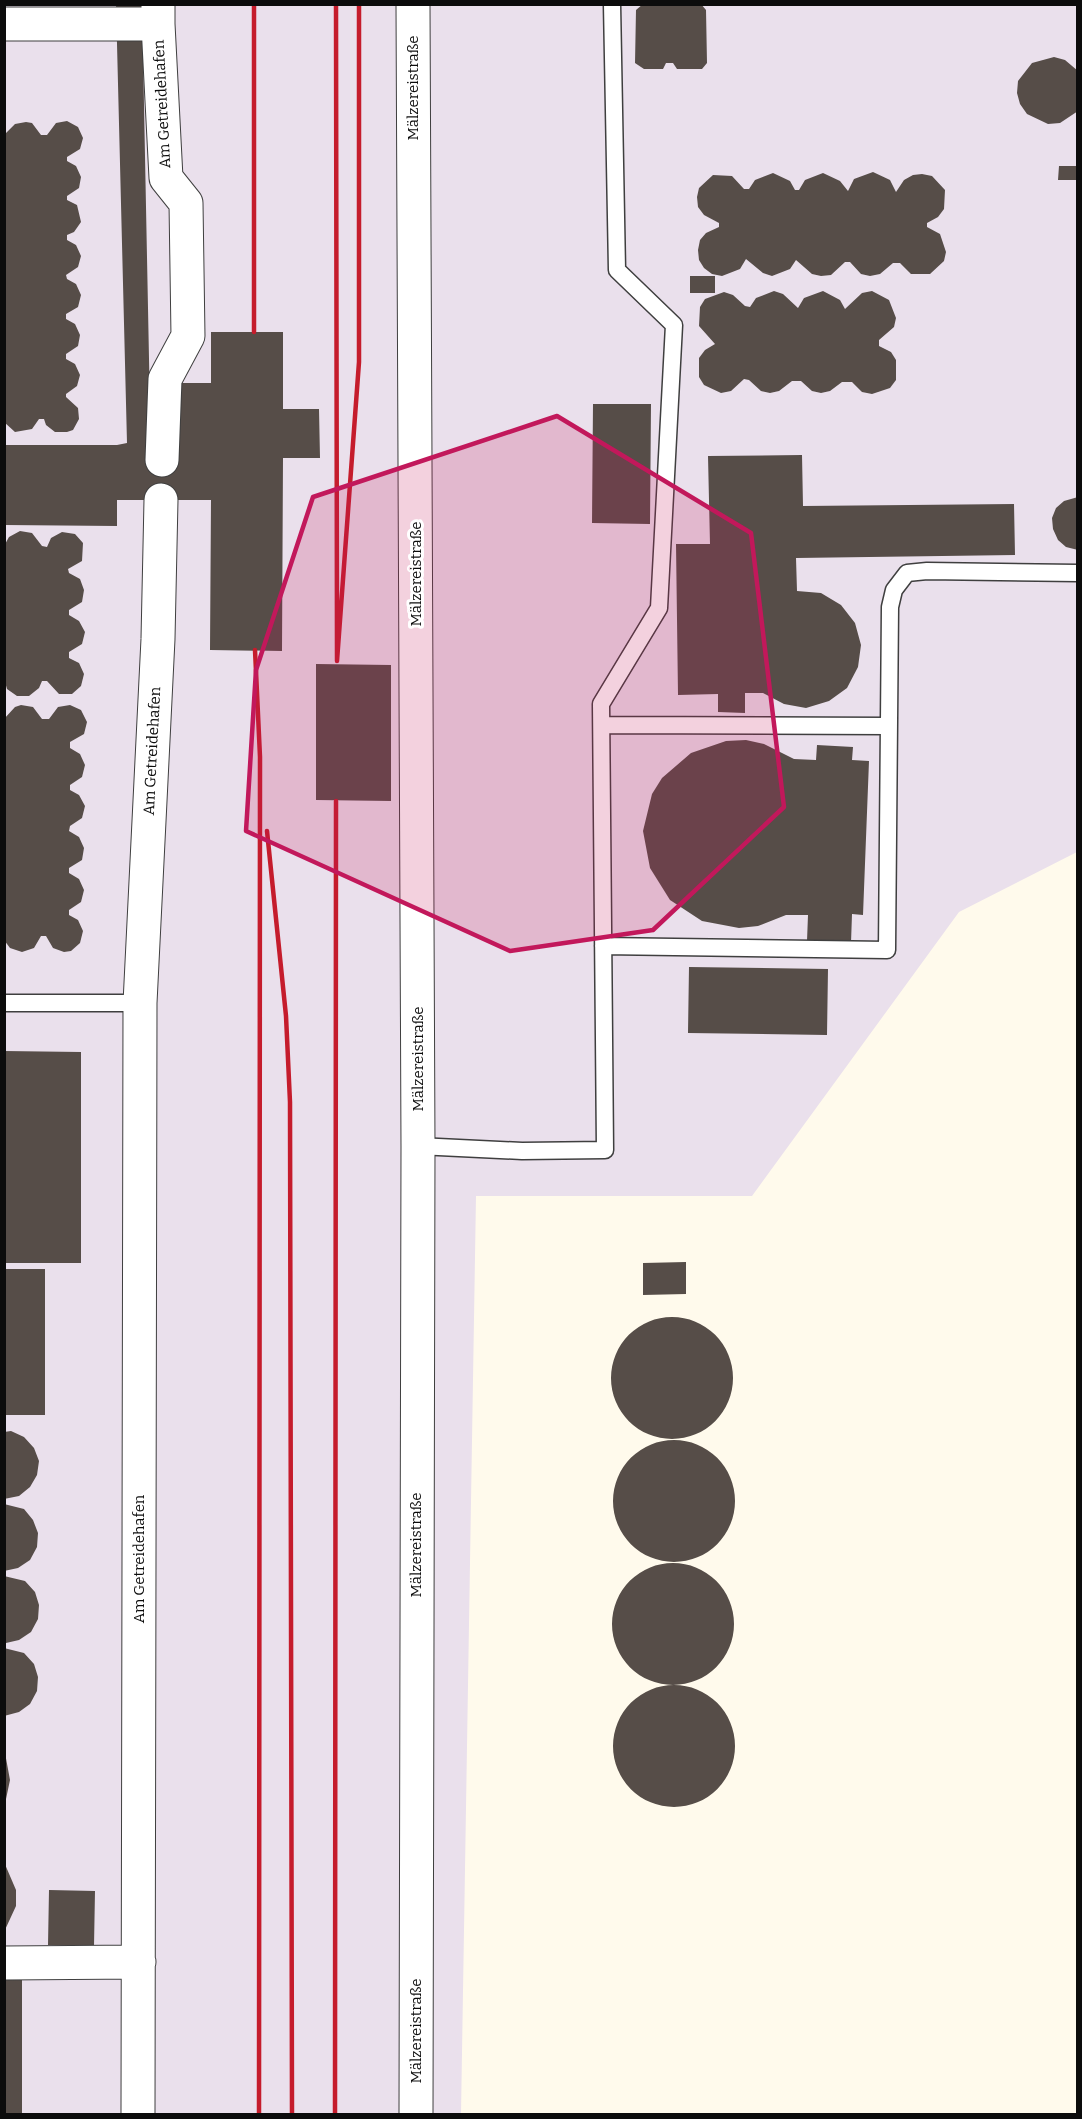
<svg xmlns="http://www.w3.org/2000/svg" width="1082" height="2119" font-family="Bitter,serif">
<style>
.industrial{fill:#eae0ec}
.building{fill:#564d48}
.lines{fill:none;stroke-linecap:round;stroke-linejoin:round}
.service-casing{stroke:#3f3f3f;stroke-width:19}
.minor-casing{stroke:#3f3f3f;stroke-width:35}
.service{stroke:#fff;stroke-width:16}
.minor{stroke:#fff;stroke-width:33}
.rail{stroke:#c51c2c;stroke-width:4.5}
.marked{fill:#c2185b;fill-opacity:0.2;stroke:#c2185b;stroke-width:4.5;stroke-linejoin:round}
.labels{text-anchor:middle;stroke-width:6;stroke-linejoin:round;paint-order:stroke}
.street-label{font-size:15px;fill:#0c0c0c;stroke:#fff}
</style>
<rect width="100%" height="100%" fill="#fffaec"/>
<path class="industrial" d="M5 5H1077V852L959 912 752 1196H476L461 2114H5Z"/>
<path class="building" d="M116 4H142L151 460 172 383H211V332H283V409H319L320 458H283L282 651 210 650 211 500H117V526L5 525V445H117L127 443Z
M643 4H701L706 10 707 63 702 69H677L673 63H666L663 69H644L635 63 636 10Z
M1054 57 1065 60 1078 71V111L1060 123 1048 124 1027 114 1020 104 1017 93 1018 81 1032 63Z
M67 121 78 127 83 138 80 149 67 157V161L76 166 81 177 79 188 67 196V200L77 205 81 222 74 232 67 235V240L76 245 81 256 78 267 66 275 67 279 76 284 81 295 78 307 66 314V319L75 324 80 335 78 346 66 354V359L75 364 80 375 77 386 66 394V397L78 408 79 419 73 430 67 432H55L46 425 44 419H39L32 429 15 432 4 422V135L15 124 26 122 32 123 41 135H47L56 123Z
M1059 166H1078V180H1058Z
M873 172 890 180 896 192 904 180 913 175 922 174 932 176 945 190 944 209 938 217 927 223V227L940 234 946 252 944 261 930 274H911L900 263H893L880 274 870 276 861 274 850 262H845L831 275 821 276 812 274 796 260 790 269 772 276 763 273 746 259 740 269 722 276 712 274 704 268 699 260 698 250 700 240 706 233 719 227V223L704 215 698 207 697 197 699 188 713 175 732 176 744 189H749L755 180 773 173 790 181 795 190H799L805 180 823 173 840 181 848 191 854 179Z
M690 276H715V293H690Z
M774 291 783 294 798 308 804 298 823 291 840 300 845 309 862 293 872 291 889 300 896 318 894 327 879 340V346L891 352 896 360V380L890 388 872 394 862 392 852 382H842L830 391 821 393 812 391 801 381H792L779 391 770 393 761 391 749 380 744 379 731 391 721 393 704 385 699 377V358L705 350 715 344 699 326 700 307 705 299 724 292 733 295 745 306 750 307 756 298Z
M593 404H651L650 524 592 523Z
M802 455 803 506 1014 504 1015 555 796 558 797 591 821 593 841 605 855 623 861 645 858 667 847 688 829 701 806 708 784 704 763 693H745V713L718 712V694L678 695 676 544H710L708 456Z
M1078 497V550L1066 547 1058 540 1053 529 1052 518 1056 508 1064 501Z
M20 531 32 533 42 546 47 547 51 538 62 532 75 534 83 543 82 561 68 569 69 573 80 579 84 590 82 602 69 610V615L79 621 85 632 82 644 69 652V658L79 663 84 674 81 686 72 694H59L47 681H42L39 688 29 696H17L7 689 5 682 4 546 9 537Z
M316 664 391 665V801L316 800Z
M21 705 33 707 42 719H49L58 707 70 705 81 710 87 722 84 734 70 742V748L80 754 85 765 82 777 70 785V790L79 795 85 806 82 818 70 826 69 831 79 837 84 848 82 860 69 868V873L79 879 84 890 81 902 69 910V915L78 920 83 931 80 943 71 951 64 952 53 948 46 936H41L34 948 22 952 10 948 4 940V719L15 707Z
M746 740 764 744 794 759 816 760 817 745 853 747 852 760 869 761 863 915 852 914 851 943 807 941 808 915H786L758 926 739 928 702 921 670 900 650 868 643 831 652 794 662 778 691 753 726 741Z
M689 967 828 969 827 1035 688 1033Z
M4 1051 81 1052V1263H4Z
M686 1262V1294L643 1295V1263Z
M4 1269H45V1415H4Z
M611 1378a61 61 0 1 1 122 0a61 61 0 1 1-122 0Z
M11 1431 24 1437 34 1448 39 1461 37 1475 30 1487 19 1496 4 1499V1432Z
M613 1501a61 61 0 1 1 122 0a61 61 0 1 1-122 0Z
M4 1504 24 1509 33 1520 38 1533 37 1547 30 1560 18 1568 4 1571Z
M612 1624a61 61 0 1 1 122 0a61 61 0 1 1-122 0Z
M4 1576 25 1581 35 1592 39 1605 38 1619 31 1632 19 1640 6 1643Z
M4 1648 24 1653 34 1664 38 1677 37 1691 30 1704 19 1712 4 1716Z
M613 1746a61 61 0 1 1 122 0a61 61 0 1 1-122 0Z
M5 1753 10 1780 6 1799H4Z
M4 1862 16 1890V1906L4 1932Z
M49 1890 95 1891 94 1946 48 1945Z
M4 1979H22V2114H4Z"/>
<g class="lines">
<defs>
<path id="service" d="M602 725 889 726
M603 946 887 950 890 607 894 590 907 573 927 571 1078 573
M4 1003H140
M418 1146 522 1151 605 1150 601 704 659 608 674 325 617 270 612 4"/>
<path id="minor" d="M413 4 418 1146 416 2114
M4 24H158V4
M158 24 166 178 186 203 188 336 165 379 162 460
M4 1963 139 1962
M138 2114 140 1003 158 639 161 500"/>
</defs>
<use href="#service" class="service-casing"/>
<use href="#minor" class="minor-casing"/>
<use href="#service" class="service"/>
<use href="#minor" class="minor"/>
<path class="rail" d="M336 4 337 661 359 362V4
M254 332V4
M255 650 260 757 259 2114
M267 831 286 1016 290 1102 292 2114
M335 2114 336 801"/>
</g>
<path class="marked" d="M557 416 751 533 784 807 653 930 510 951 246 831 256 670 313 497Z"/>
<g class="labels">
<g class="street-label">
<text transform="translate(413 88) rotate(-90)" y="5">Mälzereistraße</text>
<text transform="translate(162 104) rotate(-93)" y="5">Am Getreidehafen</text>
<text transform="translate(416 574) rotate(-90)" y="5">Mälzereistraße</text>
<text transform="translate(152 751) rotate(-87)" y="5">Am Getreidehafen</text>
<text transform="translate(418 1059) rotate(-90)" y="5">Mälzereistraße</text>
<text transform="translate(416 1545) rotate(-90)" y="5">Mälzereistraße</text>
<text transform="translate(139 1559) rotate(-90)" y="5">Am Getreidehafen</text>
<text transform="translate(416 2031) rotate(-90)" y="5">Mälzereistraße</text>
</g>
</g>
<rect width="1082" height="2119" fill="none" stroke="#0c0c0c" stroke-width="12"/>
</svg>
